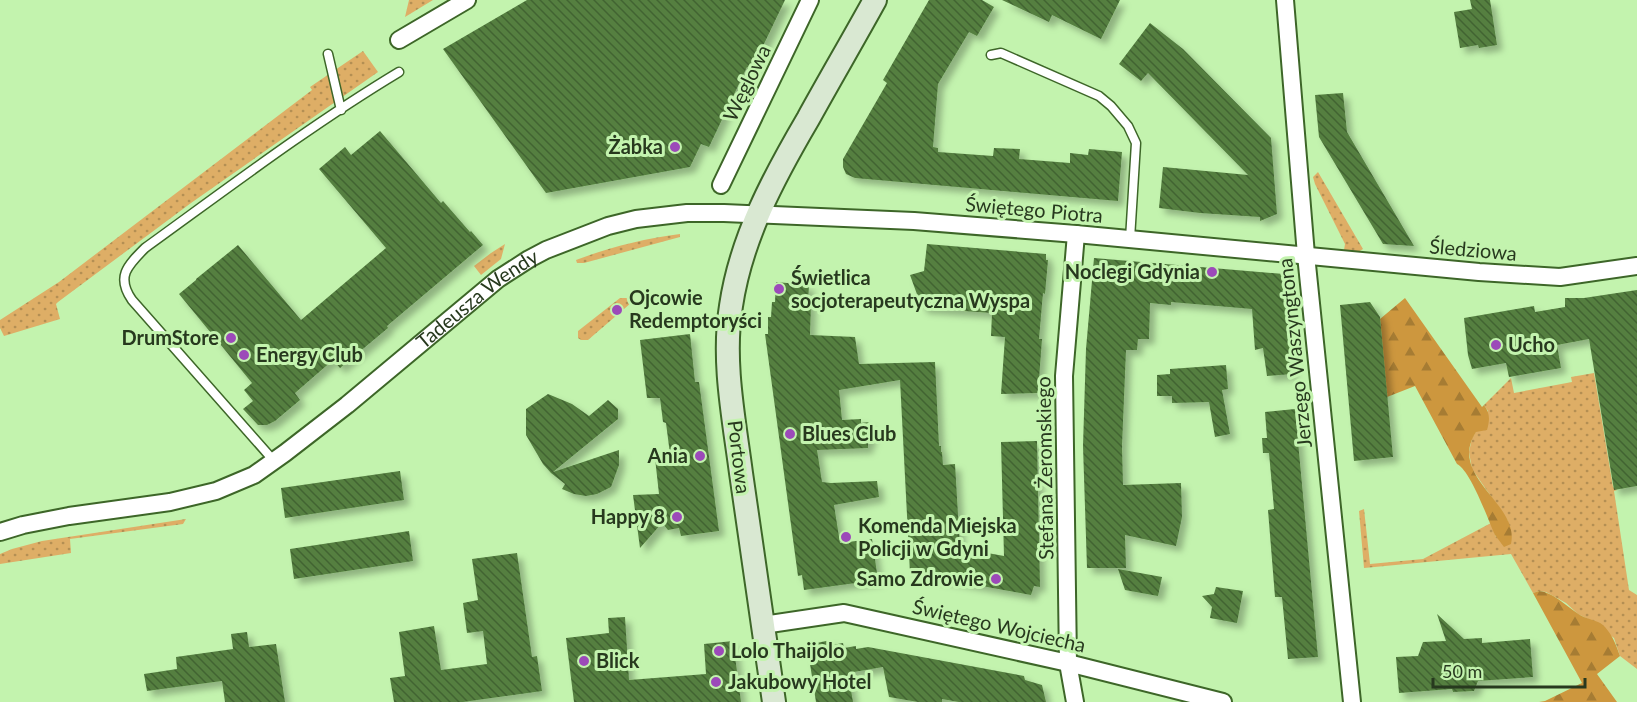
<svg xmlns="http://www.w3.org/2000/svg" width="1637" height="702" font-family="Lato,sans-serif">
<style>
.grass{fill:url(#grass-dots)}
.forest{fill:url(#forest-firs)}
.building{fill:url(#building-back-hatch);filter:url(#shadow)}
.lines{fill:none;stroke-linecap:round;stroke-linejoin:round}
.lane-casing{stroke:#3d6628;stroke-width:11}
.street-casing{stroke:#3d6628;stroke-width:20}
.secondary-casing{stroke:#3d6628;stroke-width:26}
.lane{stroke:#fff;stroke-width:8}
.street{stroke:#fff;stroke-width:16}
.secondary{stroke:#d9e8d2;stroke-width:22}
.poi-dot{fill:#9c4ab9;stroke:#c3f3ae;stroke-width:2}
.labels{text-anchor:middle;stroke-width:6;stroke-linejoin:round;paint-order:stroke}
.street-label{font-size:20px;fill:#27391e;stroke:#c3f3ae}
.poi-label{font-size:20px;font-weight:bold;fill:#27391e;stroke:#c3f3ae;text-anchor:start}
</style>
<defs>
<pattern id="grass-dots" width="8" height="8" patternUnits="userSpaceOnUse" patternTransform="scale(1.5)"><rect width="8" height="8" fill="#deae66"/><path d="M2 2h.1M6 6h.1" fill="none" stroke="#b48f53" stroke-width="1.8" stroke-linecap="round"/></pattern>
<pattern id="forest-firs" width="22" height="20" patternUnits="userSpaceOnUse" patternTransform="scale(1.5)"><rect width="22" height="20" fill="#cd973e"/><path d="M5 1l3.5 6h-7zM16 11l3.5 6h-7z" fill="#a67c33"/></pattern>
<pattern id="building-back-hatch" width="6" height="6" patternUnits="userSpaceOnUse" patternTransform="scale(1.5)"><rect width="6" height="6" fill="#547f40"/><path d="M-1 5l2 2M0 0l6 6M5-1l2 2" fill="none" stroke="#426432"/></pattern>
<filter id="shadow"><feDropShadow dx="5.5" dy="5.5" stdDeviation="3" flood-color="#0004"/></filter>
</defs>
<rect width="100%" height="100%" fill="#c3f3ae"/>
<path class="grass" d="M409 0H433L405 17Z
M363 51 378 72 191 203 58 302 56 304 60 319 4 336 0 328V320L59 282 312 90 310 87Z
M1318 172 1363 249C1356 254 1352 253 1344 250L1345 244 1315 184 1313 177Z
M680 234V237L584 263H577L576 260C610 247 643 239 680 234Z
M505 244 501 259 481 275 474 266 491 253Z
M620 298H629L631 303 588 340H581L578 338V331Z
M1594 373 1613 487 1617 490 1614 491 1629 590 1637 595V669L1620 656 1614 638 1588 619 1578 614 1566 603 1546 592 1539 591 1533 593 1511 554 1364 568 1359 511 1364 509 1370 564 1423 559 1491 523 1496 537 1508 521 1472 469 1469 452 1472 438 1488 411 1484 405 1511 378 1514 393 1572 382 1571 377Z
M186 519 183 524 70 539 71 553 0 564V554L12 549 42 541Z"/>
<path class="forest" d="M1405 298 1482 407 1484 405C1490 413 1490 420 1487 430L1476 432C1447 477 1520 503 1511 544L1504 547C1501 543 1498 539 1495 535 1488 520 1471 471 1457 464L1415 386 1387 397 1380 319Z
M1539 591C1556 593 1568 609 1584 617 1591 620 1600 621 1605 627 1613 636 1616 645 1620 656L1597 674 1617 702H1539L1545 701 1582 683 1533 593Z"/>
<path class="building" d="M527 0H785L752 69 747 67 709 147 701 144 690 167 546 193 443 49Z
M929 0H982L994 7 977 36 969 32 938 84 933 147 938 148V152L993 156 994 148 1020 149 1019 159 1070 163V153L1088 155 1089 149 1122 152 1118 201 855 178 846 174 843 167V159L887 83 883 80Z
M1002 0H1120L1101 39 1052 15 1049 22Z
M1470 0H1490L1497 45 1479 48 1478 45 1460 48 1454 12 1472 9Z
M1150 23 1183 49 1271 138 1277 214 1260 221V217L1200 213 1159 208 1163 167 1248 175 1148 73 1141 81 1119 64Z
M1343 93 1347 132 1414 246 1383 244 1319 137 1315 95Z
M380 131 441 203 443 201 470 232 471 231 483 245 387 326 388 328 340 368 333 360 295 393 300 400 275 421 267 425H258L243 409 253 401 244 390 252 383 179 294 196 280V279L238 245 301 320 386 248 319 169 345 147 351 155Z
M927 244 1046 254V260H1048L1045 294 1043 293 1039 339H1042L1038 393 1001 394 1005 337 991 336 992 313 922 308 910 275 924 271Z
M1094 258 1284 274 1292 374 1267 376 1263 348 1255 350 1252 309 1171 302V305L1150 303 1149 339H1138L1137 350H1126L1122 446 1123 485 1181 483 1182 517 1176 546 1125 535 1126 568H1087L1083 446 1086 349Z
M776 282 809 285 808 303H811L810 335 855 337 859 364 935 362 939 446H941V452H942L943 465 955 464 960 548 1004 556 1001 442 1037 441 1040 587 1034 586 1031 595 910 573 900 380 839 390 842 420 861 419V423L869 422 871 441H868V448L817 450 822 482 831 483 877 481 879 497 834 505 840 543 872 539 878 580 804 590 802 575 798 576 765 334H768V317H771L772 302H775Z
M1637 290V486L1614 490 1589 339 1557 345 1561 368 1509 377 1506 363 1472 369 1468 355 1464 318 1534 306 1535 312 1565 307V298H1584Z
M1370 302 1380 317 1393 457 1354 461 1340 305Z
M690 334 695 382H699L719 531 681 536 679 528 668 530 662 523 640 548 633 495 659 494 655 458 670 454 666 423 663 422 660 398H647L640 340Z
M1226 365 1228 389 1222 390 1230 434 1215 437 1209 402 1172 403V396H1157V375L1170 374V369Z
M548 394 572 404 589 416 608 400 618 409V419L553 472 619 450V465L611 487 597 494 586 496 574 494 562 489 565 484 551 473 543 464 526 435V409Z
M1295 409 1318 657 1288 659 1282 597H1275L1268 510 1274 509 1269 453H1263L1262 438H1267L1265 412Z
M400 471 404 500 285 518 281 488Z
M409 531 413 561 294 579 290 549Z
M517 553 532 657 537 656 542 691 463 702H394L390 678 405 676 399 632 434 626 441 670 487 664 483 631 467 633 463 603 478 600 472 559Z
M1118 569 1162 577 1158 596 1125 590Z
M1216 587 1243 591 1237 623 1210 618 1212 607 1202 596 1214 594Z
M1437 614 1464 639 1482 638V643L1530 639 1533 677 1478 681 1474 691 1453 692 1452 689 1399 693 1396 657 1418 656 1423 642 1446 641Z
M625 617 629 680 706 674 704 644 733 641 741 702H574L566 638 609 633 608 618Z
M247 632 249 647 276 644 285 702H225L222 681 147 691 144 674 177 669 176 657 233 649 231 634Z
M831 640 832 645 843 643 844 648 856 646V649L868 647 1024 676 1025 680 1042 685 1046 702H959L942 699V702H918L889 697 883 667 848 673 853 702H816L807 645Z"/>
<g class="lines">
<defs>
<path id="lane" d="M328 54 341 110
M991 55 1001 53 1099 96 1111 106 1128 126 1136 143 1130 239
M274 461 132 300C116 277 127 266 145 248 228 188 311 125 399 72"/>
<g id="street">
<path d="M1285 0 1306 255 1352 702"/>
<path d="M399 40 467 0"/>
<path d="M721 185 810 0"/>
<path id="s1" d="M0 532 23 525 69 516 170 502 216 491 254 475 285 453 347 405 498 279 529 259 546 250 608 226 636 219 687 213H724L914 221 1076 234 1479 272 1560 277 1637 266"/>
<path d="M763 625 844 613 1068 663 1223 702"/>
<path d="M1075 702 1068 663 1064 376 1076 234"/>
</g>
<path id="secondary" d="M774 702C763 626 752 549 741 473 734 419 722 361 731 306 741 238 774 177 808 119 830 79 853 40 875 0"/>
</defs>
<use href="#lane" class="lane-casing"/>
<use href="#street" class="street-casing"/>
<use href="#secondary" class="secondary-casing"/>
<use href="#lane" class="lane"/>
<use href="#street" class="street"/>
<use href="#secondary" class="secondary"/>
</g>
<g class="poi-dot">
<circle cx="675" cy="147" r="6"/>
<circle cx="1212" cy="272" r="6"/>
<circle cx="779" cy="289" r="6"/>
<circle cx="617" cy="310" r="6"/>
<circle cx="231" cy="338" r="6"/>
<circle cx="1496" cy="345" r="6"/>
<circle cx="244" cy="355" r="6"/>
<circle cx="790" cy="434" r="6"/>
<circle cx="700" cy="456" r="6"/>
<circle cx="677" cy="517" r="6"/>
<circle cx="846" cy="537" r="6"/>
<circle cx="996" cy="579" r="6"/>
<circle cx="719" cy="651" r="6"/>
<circle cx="584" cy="661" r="6"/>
<circle cx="716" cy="682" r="6"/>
</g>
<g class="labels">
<g class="street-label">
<text transform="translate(747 83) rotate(-64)" y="7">Węglowa</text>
<text transform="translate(1034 210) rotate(5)" y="7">Świętego Piotra</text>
<text transform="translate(1473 250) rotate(5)" y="7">Śledziowa</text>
<text dy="7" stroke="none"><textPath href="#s1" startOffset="546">Tadeusza Wendy</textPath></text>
<text transform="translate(1295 353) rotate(-96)" y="7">Jerzego Waszyngtona</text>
<text transform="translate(739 457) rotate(83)" y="7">Portowa</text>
<text transform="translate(1045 468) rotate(-91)" y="7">Stefana Żeromskiego</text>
<text transform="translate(999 626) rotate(13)" y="7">Świętego Wojciecha</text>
</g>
<g class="poi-label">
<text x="663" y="154" text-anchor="end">Żabka</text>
<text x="1200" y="279" text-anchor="end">Noclegi Gdynia</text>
<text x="791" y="285">Świetlica<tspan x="791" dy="23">socjoterapeutyczna Wyspa</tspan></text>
<text x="629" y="305">Ojcowie<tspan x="629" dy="23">Redemptoryści</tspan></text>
<text x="219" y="345" text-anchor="end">DrumStore</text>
<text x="1508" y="352">Ucho</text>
<text x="256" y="362">Energy Club</text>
<text x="802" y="441">Blues Club</text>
<text x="688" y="463" text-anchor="end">Ania</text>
<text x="665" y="524" text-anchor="end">Happy 8</text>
<text x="858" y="533">Komenda Miejska<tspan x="858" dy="23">Policji w Gdyni</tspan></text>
<text x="984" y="586" text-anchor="end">Samo Zdrowie</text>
<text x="731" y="658">Lolo Thaijolo</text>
<text x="596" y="668">Blick</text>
<text x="728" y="689">Jakubowy Hotel</text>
</g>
</g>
<path d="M1433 678v9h152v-9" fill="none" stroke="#27391e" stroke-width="3"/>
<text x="1442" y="678" font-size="18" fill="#27391e" stroke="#c3f3ae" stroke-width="4.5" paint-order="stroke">50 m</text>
</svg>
